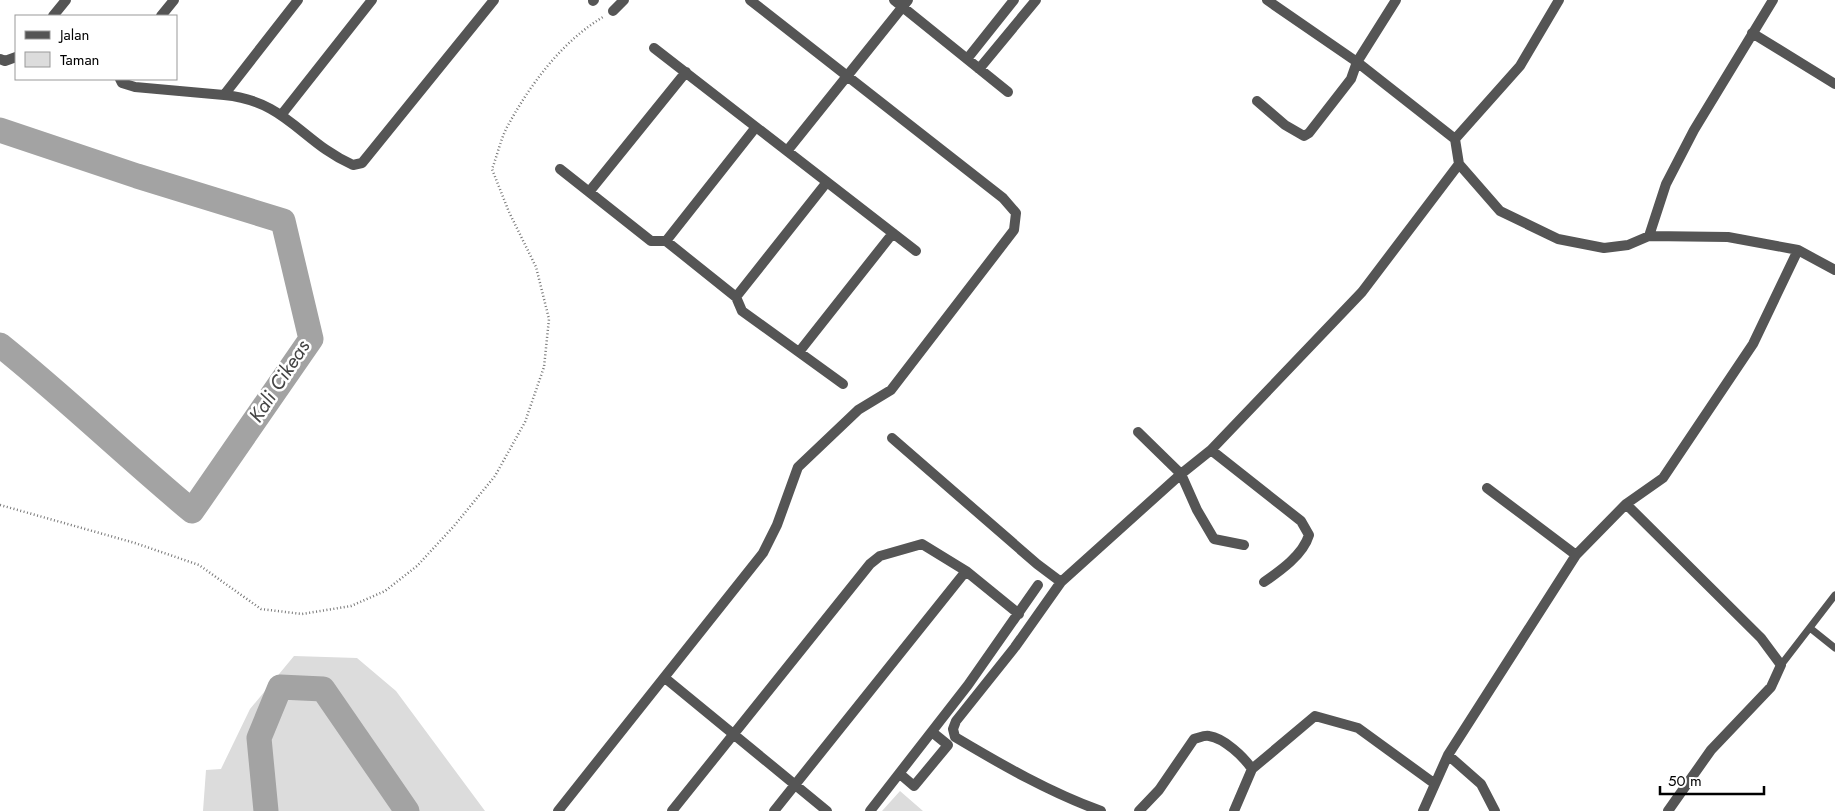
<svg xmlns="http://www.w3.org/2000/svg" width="1835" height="811" font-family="Jost,sans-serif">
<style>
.green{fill:#dcdcdc}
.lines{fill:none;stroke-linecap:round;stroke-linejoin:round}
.river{stroke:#a3a3a3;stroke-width:25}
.path{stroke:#777;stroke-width:2.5;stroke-dasharray:1 2.5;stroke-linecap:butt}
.service{stroke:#555;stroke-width:7}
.minor{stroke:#555;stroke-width:10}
.labels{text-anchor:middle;stroke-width:5;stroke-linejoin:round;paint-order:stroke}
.water-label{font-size:20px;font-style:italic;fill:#444;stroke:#fff}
</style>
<rect width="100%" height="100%" fill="#fff"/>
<path class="green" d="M294 656 357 658 396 691 485 811H203L206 770 221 769 250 709Z
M900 791 923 811H882Z"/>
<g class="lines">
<path class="river" d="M0 130 137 176 283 221 311 339 192 511C127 457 66 398 0 345
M266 811 259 738 280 687 323 689 407 811"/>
<path class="path" d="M0 505 135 543 199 565 261 609 302 614 351 606 385 591 417 566 454 526 495 476 525 422 544 367 549 319 536 267 509 212 492 169C497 156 500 142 506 129 529 86 561 42 603 17"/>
<path class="service" d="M1810 628 1835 648
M1781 665 1835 595"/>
<path class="minor" d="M298 0 224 95C287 101 301 142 353 165L362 163 494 0
M894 0 1008 92
M1396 0 1357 62 1455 139 1459 164 1500 211 1558 239 1604 248 1628 245 1649 236 1728 237 1798 250 1835 270
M593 1 594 0
M613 11 624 0
M53 16 66 0
M161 16 174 0
M1752 33 1835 84
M654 48 916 251
M0 59 5 61 16 57
M967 59 1014 0
M979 69 1036 0
M120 79 122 83 135 87 224 95
M1257 101 1285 125 1304 136 1309 133 1351 79 1357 62 1267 0
M282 114 372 0
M1455 139 1520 66 1559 0
M787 151 908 0
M560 169 651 241H666L736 297 742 311 843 384
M589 192 686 72
M1649 236 1666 184 1694 130 1773 0
M666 241 756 127
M736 297 827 182
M799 352 893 233
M1138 432 1181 474 1197 510 1214 539 1244 545
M892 438 1037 564 1061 582
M1211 450 1301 521 1309 535C1303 555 1280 571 1264 582
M1487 488 1576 555
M1626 504 1761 638 1781 665 1771 687 1711 750 1668 811
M665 678 827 811
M1448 755 1481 784 1495 811
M900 774 914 786 948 745 932 732
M558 811 763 553 777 525 798 467 858 410 891 390 1014 230 1016 213 1003 198 750 0
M672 811 870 564 880 556 922 544 966 571 1019 614
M774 811 966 571
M870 811 968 685 1038 585
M1101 811C1049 792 1002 765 955 737L953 729 956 721 1015 647 1061 582 1181 474 1211 450 1362 292 1459 164
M1139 811 1159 790 1194 739C1199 738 1204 735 1209 736 1224 738 1244 757 1252 769
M1234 811 1252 769 1315 716 1358 728 1435 784
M1423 811 1448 755 1576 555 1626 504 1663 478 1753 344 1798 250"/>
</g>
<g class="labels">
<g class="water-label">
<text transform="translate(279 381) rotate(-57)" y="7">Kali Cikeas</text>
</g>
</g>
<rect x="15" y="15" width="162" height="65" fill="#ffffff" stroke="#999999"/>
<rect x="25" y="31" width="25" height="8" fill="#555555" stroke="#999999"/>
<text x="60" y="40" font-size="15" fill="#000000">Jalan</text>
<rect x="25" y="52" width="25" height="15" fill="#dcdcdc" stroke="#999999"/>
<text x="60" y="65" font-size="15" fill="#000000">Taman</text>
<path d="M1660 786v8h104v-8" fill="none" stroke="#000000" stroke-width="2.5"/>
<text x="1668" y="786" font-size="15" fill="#000000" stroke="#ffffff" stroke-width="4" paint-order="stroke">50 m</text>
</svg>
